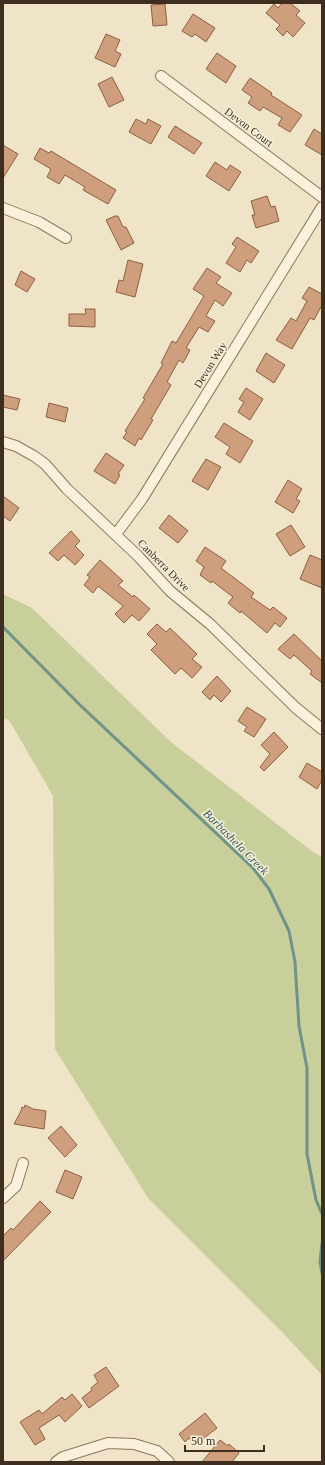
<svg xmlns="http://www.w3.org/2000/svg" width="325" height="1465" font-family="Georgia,serif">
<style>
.green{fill:#c9cf9b}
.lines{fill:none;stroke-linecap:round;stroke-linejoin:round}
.stream{stroke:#6f938a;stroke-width:3}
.building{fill:#cf9f7d;stroke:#8d5f41}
.minor-casing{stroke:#8d765c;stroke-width:12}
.minor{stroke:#faf1dc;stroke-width:10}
.labels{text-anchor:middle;stroke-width:3;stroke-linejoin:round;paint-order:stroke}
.street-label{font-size:11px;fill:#3d2e20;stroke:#f7eed8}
.water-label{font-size:12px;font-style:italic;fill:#2f5d5a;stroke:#f7eed8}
</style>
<rect width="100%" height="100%" fill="#f0e4c8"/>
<path class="green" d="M3 594 32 608 171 742 313 852 322 857V1375L282 1332 148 1198 55 1049 53 796 9 720 3 718Z"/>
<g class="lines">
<path class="stream" d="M3 627 79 704 253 868 269 889 289 931 295 962 299 1026 307 1068V1154L316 1200 322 1214
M322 1243 320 1262 322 1273"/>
</g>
<path class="building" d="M282 3H290L300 11 296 15 305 23 293 37 287 31 283 36 276 29 280 25 266 13 274 4 278 8Z
M165 4 167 25 153 26 151 5Z
M193 14 215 28 206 42 195 34 192 37 182 31Z
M106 34 120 40 115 51 121 54 115 67 95 58Z
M217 53 236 66 226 83 206 69Z
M112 77 124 100 109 107 98 84Z
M250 78 272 93 271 95 302 115 290 132 278 125 282 118 263 107 260 111 248 103 252 97 242 90Z
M136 119 146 124 148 119 161 126 151 144 129 132Z
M175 126 202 143 194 154 168 137Z
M314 129 322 134V155L305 145Z
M3 145 18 154 3 178Z
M40 148 49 153 51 151 116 190 108 204 83 190 85 187 65 175 59 184 47 177 51 169 34 159Z
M215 162 227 170 230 165 241 172 229 191 206 176Z
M267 196 271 207 275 206 279 221 256 228 252 215H255L251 201Z
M115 216H118L123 227H126L134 243 121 250 106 220Z
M237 237 259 251 251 263 247 260 240 272 226 263 236 247 232 244Z
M128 260 143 264 135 297 116 292 119 280 123 281Z
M207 268 221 277 216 283 232 293 223 306 215 300 206 316 215 321 208 332 199 327 186 348 190 350 183 363 179 360 167 382 171 385 151 419 153 420 141 440 139 438 135 446 123 438 127 432 125 431 145 399 143 398 163 364 161 363 172 341 176 343 204 296 193 289Z
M21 271 35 279 27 292 15 285Z
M309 287 322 294V305L314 320 310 318 292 349 276 340 291 318 296 321 307 301 302 298Z
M85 309H95V327L69 326V314H86Z
M266 353 285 365 274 383 256 371Z
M246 388 263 399 250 420 238 412 244 402 239 399Z
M3 395 20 399 17 410 3 407Z
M49 403 68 408 65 422 46 417Z
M224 423 253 441 240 463 226 454 230 447 215 437Z
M106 453 124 465 118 474 120 475 115 484 94 471Z
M206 459 221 467 208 490 192 481Z
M288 480 302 489 296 499 300 501 293 513 275 502Z
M3 496 19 508 10 521 3 516Z
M169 515 188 531 178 543 159 528Z
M291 525 305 547 290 556 276 534Z
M71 531 80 541 75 546 84 555 75 565 64 555 58 561 49 553Z
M205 547 226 561 221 568 254 593 251 597 270 610 273 607 287 618 280 627 275 623 267 633 241 611 240 613 228 603 233 597 212 581 211 583 200 575 204 567 196 561Z
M310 555 322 560V588L300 579Z
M100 560 123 581 118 585 133 597 134 595 150 609 139 621 132 615 124 623 115 614 123 606 98 586 93 593 84 585 90 577 87 575Z
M157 624 166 632 170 628 197 654 192 659 202 667 192 678 181 668 175 674 151 650 157 644 147 634Z
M294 634 322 661V683L310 674 312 671 294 655 290 659 278 649Z
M217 676 231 691 221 702 214 695 210 700 202 692Z
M247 707 266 719 254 737 244 731 247 727 238 721Z
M274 732 288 747 264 771 260 767 270 754 261 745Z
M307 763 322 772V780L317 789 299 777Z
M25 1105 33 1109 46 1111 44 1129 14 1124 21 1111 22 1107 24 1108Z
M61 1126 77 1145 65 1157 48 1138Z
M65 1170 82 1177 73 1199 56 1192Z
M40 1201 51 1212 3 1261V1236L11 1228 13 1230Z
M106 1367 119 1386 89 1408 82 1398 92 1390 91 1388 98 1382 94 1375Z
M72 1394 82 1406 65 1422 59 1415 39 1428 45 1439 35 1445 20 1422 39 1410 42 1414 62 1397 65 1400Z
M205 1413 217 1428 195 1445 189 1438 185 1442 179 1434Z
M220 1440 228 1446 229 1444 239 1453 232 1462H202Z"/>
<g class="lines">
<defs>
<path id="minor" d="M161 76 322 197
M3 208 39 222 66 238
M3 442 16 446 34 456 45 464 67 489 138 556 170 591 210 624 296 708 322 729
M116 534 142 499 322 207
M3 1198 16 1186 23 1163
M56 1462 63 1457 108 1443 134 1444 157 1451 169 1462"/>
</defs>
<use href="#minor" class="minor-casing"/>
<use href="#minor" class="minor"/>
</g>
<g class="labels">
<g class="street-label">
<text transform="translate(249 127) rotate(37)" y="4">Devon Court</text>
<text transform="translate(210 365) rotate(-58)" y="4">Devon Way</text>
<text transform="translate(164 565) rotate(45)" y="4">Canberra Drive</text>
</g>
<g class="water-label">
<text transform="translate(236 842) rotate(45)" y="4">Barbashela Creek</text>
</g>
</g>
<rect width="325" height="1465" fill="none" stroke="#3d2e20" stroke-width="8"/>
<path d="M185 1445v6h79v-6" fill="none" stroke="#3d2e20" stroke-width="2"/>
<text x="191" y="1445" font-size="12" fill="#3d2e20" stroke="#f7eed8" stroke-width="3" paint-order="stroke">50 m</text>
</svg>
